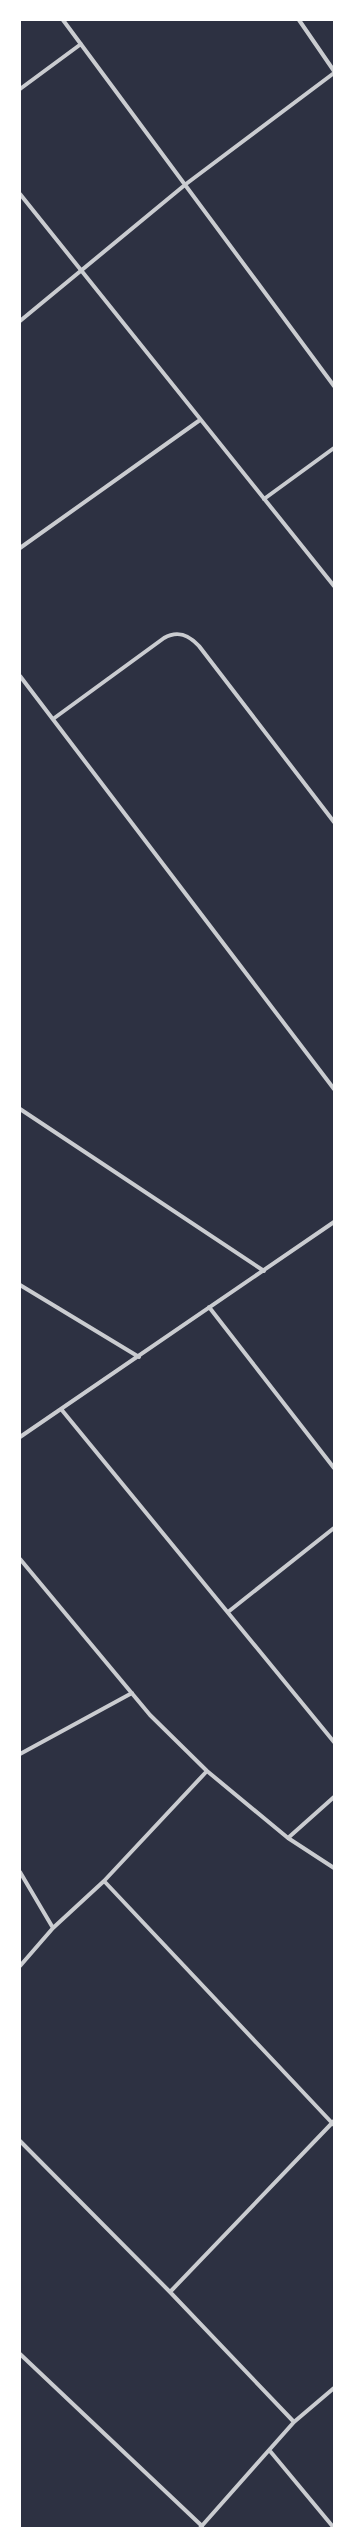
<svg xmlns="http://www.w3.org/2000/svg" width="354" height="2548" font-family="Manrope,sans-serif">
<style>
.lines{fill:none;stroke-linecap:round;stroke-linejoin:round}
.minor{stroke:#caccd0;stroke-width:4}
</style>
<rect width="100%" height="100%" fill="#2d3142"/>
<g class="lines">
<path class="minor" d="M63 20 334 386
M299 20 334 71
M20 89 81 44
M20 194 334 586
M20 321 186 184 334 73
M264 499 334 448
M20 548 200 420
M20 676 334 1089
M53 719 164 638C178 630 189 635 199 646L334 822
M20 1109 264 1271
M20 1285 139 1357
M209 1307 334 1468
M61 1409 334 1742
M20 1437 334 1222
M20 1559 150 1715 207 1771 288 1838 334 1868
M228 1612 334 1528
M20 1754 132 1693
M288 1838 334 1797
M20 1872 53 1928
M104 1881 334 2125
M20 1966 53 1928 104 1881 207 1771
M20 2141 170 2292 294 2422
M170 2292 334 2121
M20 2354 202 2526
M270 2451 334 2528
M200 2528 294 2422 334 2388"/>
</g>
<rect width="354" height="2548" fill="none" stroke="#ffffff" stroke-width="42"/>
</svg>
